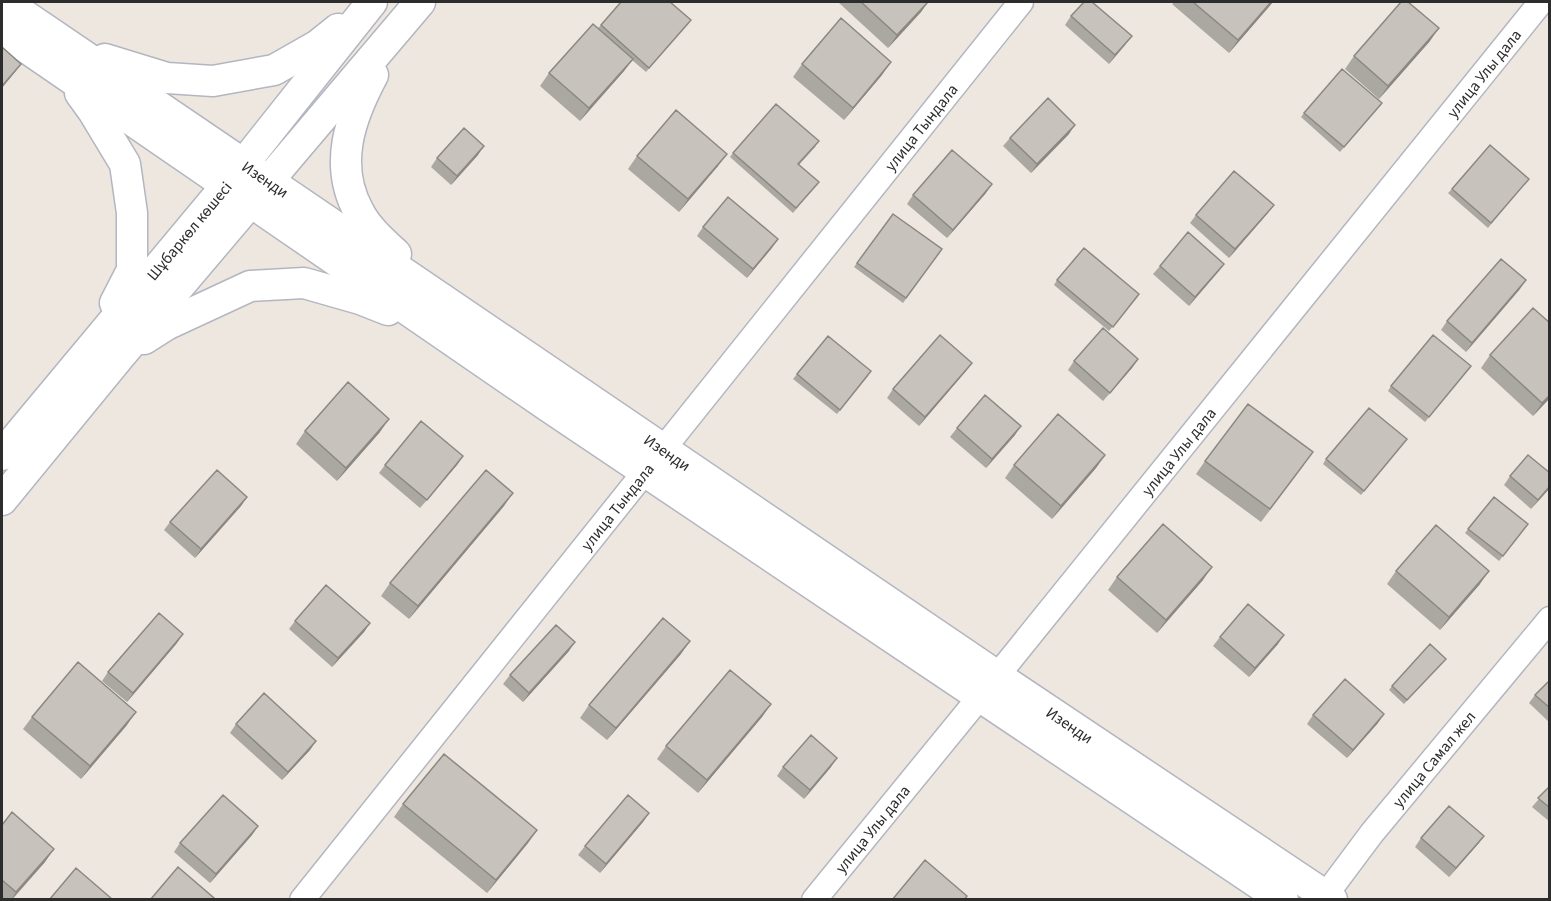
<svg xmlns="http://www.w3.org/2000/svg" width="1551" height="901" font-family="'Source Sans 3',sans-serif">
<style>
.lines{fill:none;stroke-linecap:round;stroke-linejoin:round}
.minor-casing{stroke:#b3b6c0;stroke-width:27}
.tertiary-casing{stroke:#b3b6c0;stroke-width:33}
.minor{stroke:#fff;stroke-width:24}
.tertiary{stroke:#fff;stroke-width:30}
.wall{fill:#aba7a1}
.shaded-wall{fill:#8b8883}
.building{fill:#c7c2bb;stroke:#8b8883;stroke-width:1.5}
.labels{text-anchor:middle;stroke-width:4.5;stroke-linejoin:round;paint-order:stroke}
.street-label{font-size:16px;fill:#2d2d2d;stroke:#fff}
</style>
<rect width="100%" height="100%" fill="#eee7e0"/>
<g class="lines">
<defs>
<g id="minor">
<path id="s1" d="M302 900 1021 2"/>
<path id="s2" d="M814 900 997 676 1541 2"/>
<path id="s3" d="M1322 900 1372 833 1550 619"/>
</g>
<g id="tertiary">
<path id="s4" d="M5 2 997 676 1332 900"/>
<path d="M2 31 549 407 1283 900"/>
<path d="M105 59 167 78 213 81 274 70 318 45 338 29"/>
<path d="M373 75C350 118 333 165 359 212 367 228 383 242 396 254"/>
<path d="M80 93 93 111 125 164 132 213V270L115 303"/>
<path d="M144 339 166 325 250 286 304 283 360 299 388 310"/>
<path id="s5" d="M2 455 226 186 372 2"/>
<path d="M2 500 120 356 420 2"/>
</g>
</defs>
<use href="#minor" class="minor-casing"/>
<use href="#tertiary" class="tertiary-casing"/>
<use href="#minor" class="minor"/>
<use href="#tertiary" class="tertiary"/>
</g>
<path class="wall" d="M838 2H928L921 12 888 48Z
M1175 2H1273L1229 53 1172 4Z
M1071 16 1125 45 1109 64 1065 25Z
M688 24 646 72 632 60 624 71 580 121 540 86 549 73 598 28 601 25Z
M1430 41 1379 99 1345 69 1354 56Z
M802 64 882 75 844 120 793 77Z
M1382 103 1340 152 1301 117 1304 113Z
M1069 134 1031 173 1003 146 1010 138Z
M816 146 799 165 819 182 793 213 730 157 733 153Z
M478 155 451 185 431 167 437 158Z
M637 156 718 166 679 212 628 169Z
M1529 179 1488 228 1448 193 1452 189Z
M986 193 947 238 907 204 913 195Z
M893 214 942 249 903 303 854 267Z
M1267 214 1229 258 1190 223 1196 215Z
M703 227 778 239 747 278 697 236Z
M1224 264 1218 272 1189 306 1153 274 1160 266Z
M1057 280 1136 298 1109 331 1054 285Z
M1520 289 1466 352 1441 330 1447 321Z
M1550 323V398L1533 416 1481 368 1490 355Z
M1138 359 1132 368 1103 401 1068 370 1074 361Z
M1471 366 1425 422 1388 391 1391 386Z
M966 371 919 426 887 398 893 389Z
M797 374 868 376 837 414 793 379Z
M957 428 1015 435 986 468 950 437Z
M305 431 380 432 337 481 296 444Z
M1404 443 1361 495 1323 464 1326 459Z
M1105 455 1096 468 1052 519 1005 478 1014 465Z
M463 456 457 465 420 508 379 473 385 465Z
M1205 461 1304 465 1261 522 1196 474Z
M1550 473V488L1531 509 1504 485 1510 476Z
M247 497 241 506 195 558 164 530 170 522Z
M1494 497 1528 524 1499 561 1465 533Z
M504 506 409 619 381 596 390 583Z
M1396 571 1480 584 1440 630 1387 584Z
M1117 577 1203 580 1157 633 1108 590Z
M295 621 370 623 364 632 332 667 289 629Z
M1220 637 1278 644 1249 677 1213 646Z
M177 643 127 702 102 681 108 672Z
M569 651 523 702 503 684 510 675Z
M681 654 607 740 580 718 589 705Z
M1442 663 1404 704 1389 690 1392 686Z
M1550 680V723L1529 703 1535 695Z
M771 704 762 717 698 793 657 759 666 746Z
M1313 715 1378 723 1347 758 1307 724Z
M32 717 127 725 81 779 23 729Z
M236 724 316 741 310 750 282 780 230 733Z
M783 767H831L804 799 777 776Z
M1550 786V822L1532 807Z
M403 804 537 830 528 843 487 893 394 817Z
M649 813 643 822 600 873 578 855 585 846Z
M2 825 45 862 12 900H2Z
M258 826 252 835 210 883 174 852 180 843Z
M1484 836 1478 844 1449 877 1415 847 1421 838Z"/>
<path class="shaded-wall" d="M928 2 921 12 888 48 897 35Z
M1271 2H1273L1229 53 1238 40Z
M1439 28 1430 41 1379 99 1388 86Z
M1132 36 1125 45 1109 64 1115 55Z
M633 59 624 71 580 121 589 108Z
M891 62 882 75 844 120 853 108Z
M21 64 15 72 2 88V86Z
M1075 125 1069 134 1031 173 1037 164Z
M484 146 478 155 451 185 457 176Z
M727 154 718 166 679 212 688 199Z
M992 184 986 193 947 238 953 230Z
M1274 205 1267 214 1229 258 1235 249Z
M778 239 772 248 747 278 753 269Z
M1224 264 1218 272 1189 306 1195 297Z
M1526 280 1520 289 1466 352 1472 343Z
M1138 359 1132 368 1103 401 1110 393Z
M972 363 966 371 919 426 925 417Z
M1550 395V398L1533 416 1542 403Z
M389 419 380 432 337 481 346 468Z
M1021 426 1015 435 986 468 992 459Z
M1105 455 1096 468 1052 519 1061 506Z
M463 456 457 465 420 508 427 500Z
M1550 486V488L1531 509 1538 500Z
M513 493 504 506 409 619 418 606Z
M247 497 241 506 195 558 201 549Z
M1212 567 1203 580 1157 633 1166 620Z
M1489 571 1480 584 1440 630 1449 617Z
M370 623 364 632 332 667 338 658Z
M183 634 177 643 127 702 133 693Z
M1284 635 1278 644 1249 677 1255 668Z
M690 641 681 654 607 740 616 728Z
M575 642 569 651 523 702 529 693Z
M771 704 762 717 698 793 707 780Z
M136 712 127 725 81 779 90 766Z
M1384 714 1378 723 1347 758 1353 750Z
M316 741 310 750 282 780 288 772Z
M837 758 831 767 804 799 810 790Z
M649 813 643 822 600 873 606 864Z
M258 826 252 835 210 883 216 874Z
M537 830 528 843 487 893 496 880Z
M1484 836 1478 844 1449 877 1456 868Z
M54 849 45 862 11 900 16 892Z"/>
<path class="building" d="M621 2H670L691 20 649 68 601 25Z
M861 2H928L897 35Z
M1084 2H1092L1132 36 1115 55 1071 16Z
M1193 2H1271L1238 40Z
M1401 2H1408L1439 28 1388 86 1354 56Z
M841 18 891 62 853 108 802 64Z
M593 24 633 59 589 108 549 73Z
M2 47 21 64 2 86Z
M1342 69 1382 103 1344 147 1304 113Z
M1048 98 1075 125 1037 164 1010 138Z
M776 104 819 141 798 164 819 182 796 208 733 153Z
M676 110 727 154 688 199 637 156Z
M464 128 484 146 457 176 437 158Z
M1490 145 1529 179 1491 223 1452 189Z
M952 150 992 184 953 230 913 195Z
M1234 171 1274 205 1235 249 1196 215Z
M728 197 778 239 753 269 703 227Z
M893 214 942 249 906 298 857 263Z
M1188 232 1224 264 1195 297 1160 266Z
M1084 248 1139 294 1113 327 1057 280Z
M1501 259 1526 280 1472 343 1447 321Z
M1533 308 1550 323V395L1542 403 1490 355Z
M1103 328 1138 359 1110 393 1074 361Z
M940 335 972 363 925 417 893 389Z
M1433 335 1471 366 1429 417 1391 386Z
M828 336 871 371 840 410 797 374Z
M348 382 389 419 346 468 305 431Z
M985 395 1021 426 992 459 957 428Z
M1248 404 1313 452 1270 509 1205 461Z
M1369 408 1407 439 1364 491 1326 459Z
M1058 414 1105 455 1061 506 1014 465Z
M421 421 463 456 427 500 385 465Z
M1528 455 1550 473V486L1538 500 1510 476Z
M217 470 247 497 201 549 170 522Z
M486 470 513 493 418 606 390 583Z
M1494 497 1528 524 1503 556 1468 529Z
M1163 524 1212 567 1166 620 1117 577Z
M1436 525 1489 571 1449 617 1396 571Z
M326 585 370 623 338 658 295 621Z
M1248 604 1284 635 1255 668 1220 637Z
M159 613 183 634 133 693 108 672Z
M663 618 690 641 616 728 589 705Z
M556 625 575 642 529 693 510 675Z
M1430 644 1446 659 1407 700 1392 686Z
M78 662 136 712 90 766 32 717Z
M730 670 771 704 707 780 666 746Z
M1345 679 1384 714 1353 750 1313 715Z
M1550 680V708L1535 695Z
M264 693 316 741 288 772 236 724Z
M811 735 837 758 810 790 783 767Z
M444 754 537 830 496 880 403 804Z
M1550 786V808L1538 798Z
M223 795 258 826 216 874 180 843Z
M628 795 649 813 606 864 585 846Z
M1449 806 1484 836 1456 868 1421 838Z
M12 812 54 849 16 892 2 880V825Z
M925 860 967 896 964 900H892Z
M178 867 214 898 213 900H150Z
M76 868 112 899V900H49Z"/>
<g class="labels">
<g class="street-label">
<text dy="6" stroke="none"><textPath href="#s2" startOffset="1064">улица Улы дала</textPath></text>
<text dy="6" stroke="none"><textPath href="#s1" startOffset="990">улица Тындала</textPath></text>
<text dy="6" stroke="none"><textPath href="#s4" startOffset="315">Изенди</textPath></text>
<text dy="6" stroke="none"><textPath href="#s5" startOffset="292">Шұбаркөл көшесі</textPath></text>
<text dy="6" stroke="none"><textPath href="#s4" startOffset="801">Изенди</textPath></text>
<text dy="6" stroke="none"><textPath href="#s2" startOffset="578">улица Улы дала</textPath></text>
<text dy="6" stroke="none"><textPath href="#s1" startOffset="504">улица Тындала</textPath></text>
<text dy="6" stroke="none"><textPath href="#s4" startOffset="1287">Изенди</textPath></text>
<text dy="6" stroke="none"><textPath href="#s3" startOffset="180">улица Самал жел</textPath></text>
<text dy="6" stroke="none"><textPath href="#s2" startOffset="92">улица Улы дала</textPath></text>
</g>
</g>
<rect width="1551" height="901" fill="none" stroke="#2d2d2d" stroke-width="6"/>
</svg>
